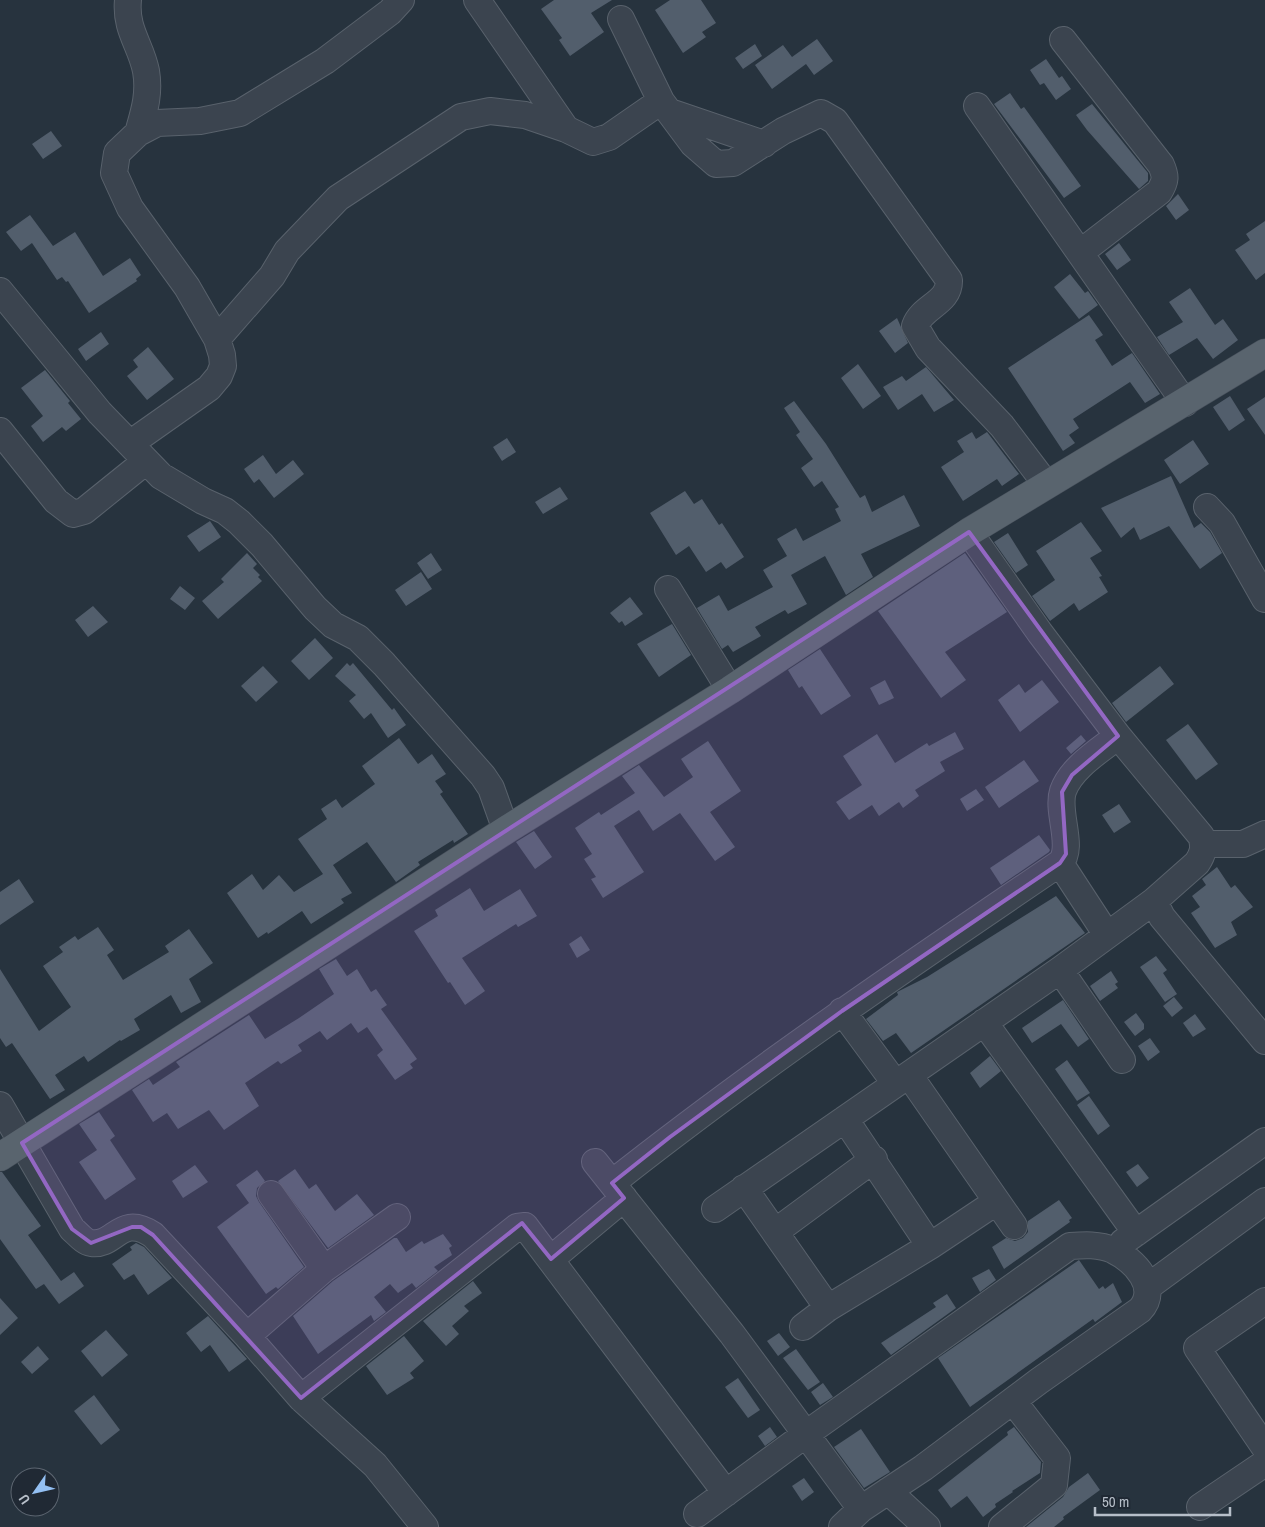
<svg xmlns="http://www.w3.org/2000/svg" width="1265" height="1527" font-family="'Archivo Narrow',sans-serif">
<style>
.building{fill:#525e6c}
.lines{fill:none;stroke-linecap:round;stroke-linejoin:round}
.minor-casing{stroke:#59626c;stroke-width:28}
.major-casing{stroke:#47505b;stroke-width:29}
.minor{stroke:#3b444f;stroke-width:26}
.major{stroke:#59646e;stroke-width:28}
.marked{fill:#9367c3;fill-opacity:0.2;stroke:#9367c3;stroke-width:4;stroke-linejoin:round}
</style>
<rect width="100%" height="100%" fill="#27333e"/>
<path class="building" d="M554 0H612L591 13 604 32 570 56 559 40 562 38 541 9Z
M670 0H701L716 23 702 32 706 37 683 53 655 10Z
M817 39 833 61 814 75 806 64 772 89 755 65 783 45 792 57Z
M755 44 762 56 743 69 735 58Z
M1046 59 1059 78 1062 76 1071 89 1056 100 1044 83 1040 85 1030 70Z
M1010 93 1021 109 1024 107 1081 186 1064 198 994 104Z
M1092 104 1148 173V181L1139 189 1087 130 1076 115Z
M51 131 62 146 43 159 32 144Z
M1178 194 1189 210 1176 220 1166 206Z
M30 215 53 246 75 232 103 276 130 258 141 275 136 279 137 281 89 313 68 281 66 282 62 277 57 280 32 243 21 251 6 232Z
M1265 221V273L1256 280 1235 250 1250 240 1246 234Z
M1119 243 1131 260 1117 270 1105 254Z
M1070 274 1085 293 1088 291 1098 305 1079 319 1054 287Z
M1190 288 1215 325 1223 319 1238 340 1213 359 1197 338 1169 355 1157 337 1183 322 1169 302Z
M1089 315 1103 335 1095 340 1112 366 1132 353 1160 394 1145 403 1130 382 1073 419 1079 428 1069 435 1075 443 1063 451 1008 368Z
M897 318 908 343 895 353 879 331Z
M101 332 109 344 86 361 78 349Z
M148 347 174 379 147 400 127 376 138 367 133 360Z
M858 364 881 396 863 409 841 378Z
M926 367 954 400 934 412 922 394 898 410 883 387 902 376 906 381Z
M45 370 70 401 68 403 81 419 66 431 62 427 43 442 31 426 43 416 21 388Z
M1230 396 1245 420 1229 431 1213 407Z
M1265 397V435L1247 409Z
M794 401 826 444 860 498 865 495 872 512 904 495 920 526 861 554 873 577 846 595 825 556 791 575 807 604 788 614 785 610 755 627 761 636 733 652 728 645 722 649 697 608 719 595 728 611 773 587 763 570 787 556 777 539 796 528 803 541 841 521 835 509 839 507 822 481 814 487 801 468 813 459 796 435 800 432 784 408Z
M972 432 976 439 987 432 1019 474 1002 486 997 479 963 501 941 467 964 452 957 441Z
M507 438 516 452 502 461 493 447Z
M1193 440 1209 464 1180 484 1164 460Z
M263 455 276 474 293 460 304 474 274 498 259 479 254 483 244 469Z
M1171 476 1194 528 1201 523 1210 532 1222 553 1200 569 1169 526 1140 540 1134 527 1121 538 1101 508Z
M560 487 568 499 543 514 535 502Z
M685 491 694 504 702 499 719 525 722 523 744 557 726 569 721 562 706 572 689 546 676 555 650 513Z
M210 521 221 537 199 552 187 536Z
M1081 522 1102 551 1090 558 1102 576 1099 577 1108 592 1079 611 1074 603 1050 621 1032 596 1055 580 1036 551Z
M1008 533 1028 565 1016 573 994 542Z
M247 553 257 564 253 568 260 575 258 577 262 581 218 619 202 601 224 582 221 579Z
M431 553 442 570 428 579 417 563Z
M965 553 1007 612 945 652 966 680 941 698 878 611Z
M421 572 432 589 406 606 395 590Z
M180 586 195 598 185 610 170 599Z
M630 597 643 614 625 626 622 621 619 623 610 613Z
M93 606 108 622 88 637 75 620Z
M672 624 691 655 659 677 637 644Z
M315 638 333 658 309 680 291 661Z
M820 649 851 696 821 715 802 686 799 688 788 670Z
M347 663 350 666 353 663 392 710 394 708 406 725 388 738 371 713 364 719 349 701 356 695 335 676Z
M263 666 278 682 256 702 241 686Z
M1160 666 1174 684 1126 722 1112 703Z
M885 680 894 698 879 705 870 688Z
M1042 680 1059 702 1020 732 998 700 1019 684 1025 693Z
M1188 724 1218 764 1196 780 1166 740Z
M955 732 964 749 940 762 945 771 915 790 919 796 903 808 899 802 879 816 872 805 849 820 836 802 862 785 843 756 877 734 895 763 927 743 929 746Z
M1081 735 1086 741 1071 754 1066 748Z
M399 738 418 764 432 754 446 774 435 781 443 792 440 794 468 834 454 843 453 840 418 862 420 865 396 882 367 842 333 865 352 893 341 899 344 903 311 924 302 911 268 934 267 932 258 938 227 893 252 874 263 890 279 875 294 892 323 874 298 839 327 819 321 809 336 799 342 808 375 784 362 766Z
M708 741 741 791 710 812 735 847 715 861 680 813 653 831 639 810 614 826 644 872 603 898 591 879 596 877 584 859 592 854 575 828 599 812 601 815 635 793 622 776 639 765 664 797 693 777 681 759Z
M1024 760 1039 781 999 808 985 787Z
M976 789 984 800 967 811 960 799Z
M1119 804 1131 822 1114 833 1102 815Z
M534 831 552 857 535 869 516 842Z
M1039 835 1050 850 1049 852 1001 885 990 868Z
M1217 867 1231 888 1235 885 1253 907 1231 922 1237 935 1215 948 1191 913 1200 907 1192 896 1206 885 1202 879Z
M19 879 34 902 0 925V892Z
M470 888 484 911 520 889 537 916 518 927 516 924 462 958 485 991 465 1005 450 982 448 983 414 931 438 916 435 910Z
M1056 896 1085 933 911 1053 896 1033 883 1041 866 1019 898 995 897 992 927 977Z
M98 927 114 950 107 955 123 980 169 952 165 946 189 929 213 963 189 979 201 1002 181 1013 171 995 134 1019 140 1030 121 1041 120 1040 88 1062 84 1056 55 1075 65 1090 50 1099 12 1043 6 1047 0 1038V969L39 1031 71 1007 43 966 63 952 59 947 75 936 78 940Z
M581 936 590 950 577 958 569 944Z
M1156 956 1167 970 1163 973 1177 994 1165 1002 1140 967Z
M336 959 347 976 357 969 371 992 376 989 387 1005 381 1009 417 1059 410 1064 413 1068 395 1080 377 1055 383 1050 367 1027 358 1033 351 1023 327 1040 320 1031 298 1045 302 1051 281 1064 278 1061 245 1083 259 1106 224 1130 209 1110 178 1129 167 1113 153 1122 132 1090 149 1079 153 1085 180 1067 176 1062 249 1015 265 1039 299 1018 334 994 319 969Z
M1111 971 1118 982 1115 984 1118 988 1100 1001 1090 986Z
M1174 997 1183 1008 1172 1017 1163 1006Z
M1063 1000 1089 1039 1078 1047 1061 1024 1032 1043 1022 1028Z
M1136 1013 1144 1024V1029L1135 1036 1124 1022Z
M1195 1014 1206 1029 1193 1037 1183 1023Z
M1150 1038 1160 1052 1148 1061 1138 1046Z
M990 1056 1001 1071 980 1088 970 1073Z
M1067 1060 1090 1093 1077 1101 1055 1069Z
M1089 1096 1110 1126 1098 1135 1077 1105Z
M99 1112 115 1136 110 1140 136 1179 105 1200 79 1162 97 1150 79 1124Z
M1138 1164 1149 1178 1137 1187 1126 1172Z
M195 1165 208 1182 183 1198 172 1181Z
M295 1169 309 1189 316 1184 335 1211 357 1194 374 1215 328 1248 278 1181Z
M257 1170 265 1181 257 1188 256 1196 259 1202 304 1267 278 1289 276 1287 266 1294 217 1227 249 1203 236 1185Z
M0 1172H2L41 1226 28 1235 61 1281 74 1272 84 1286 59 1304 44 1284 36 1289 0 1239Z
M1059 1200 1072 1218 1069 1220 1070 1222 1004 1269 992 1247 1006 1238 1015 1241 1023 1238 1028 1232V1221Z
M443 1234 452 1246 449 1248 452 1255 434 1267 438 1271 416 1288 412 1283 398 1293 390 1284 374 1297 386 1312 374 1321 371 1315 318 1354 293 1316 333 1281 394 1238H397L406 1252 422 1241 424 1244Z
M136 1243 144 1247 172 1278 148 1295 134 1274 124 1280 112 1264 132 1250 130 1247Z
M1079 1260 1099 1289 1103 1286 1105 1289 1113 1283 1122 1302 1095 1322 1093 1319 970 1407 938 1358Z
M989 1269 996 1280 980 1292 972 1278Z
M473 1281 482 1293 464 1306 469 1311 452 1326 459 1334 446 1346 423 1321Z
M947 1294 956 1308 891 1355 881 1343 936 1307 933 1303Z
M0 1298 18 1318 0 1335Z
M208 1316 247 1359 229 1372 210 1345 201 1352 186 1333Z
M106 1330 128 1355 102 1377 81 1351Z
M779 1333 790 1347 778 1356 767 1341Z
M404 1336 424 1361 410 1373 414 1378 387 1395 366 1366Z
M38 1346 49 1359 32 1374 21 1362Z
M796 1349 820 1382 808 1390 783 1358Z
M738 1378 760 1410 748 1418 725 1387Z
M823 1383 833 1397 820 1405 811 1392Z
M94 1395 120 1430 101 1445 74 1411Z
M770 1427 777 1437 765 1446 758 1436Z
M1014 1427 1041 1462 1040 1473 1012 1491 1013 1492 995 1504 996 1507 983 1517 967 1496 951 1508 938 1490 1008 1435 1007 1432Z
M861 1429 890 1472 864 1488 834 1447Z
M1088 1473 1100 1490 1063 1517 1064 1519 1054 1527H1026L1063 1497 1069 1487Z
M804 1478 814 1492 802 1501 792 1486Z"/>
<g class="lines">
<defs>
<path id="minor" d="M128 0C125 30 141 45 146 71 150 94 144 112 138 133
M477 0 566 129 593 142 609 137 661 101 693 144 716 164 733 163 783 131 821 113 835 121 949 280C950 303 922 306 915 326L928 348 1002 426 1046 484
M621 19 661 101
M1063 40 1161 165C1166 176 1166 181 1159 192L1081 252
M977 106 1185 403
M670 112 764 144
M0 291 100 413 161 476 203 501 225 511 239 522 262 545 315 608 333 625 358 638 384 664 483 776 491 788 506 830
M217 339 272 276 287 251 338 198 461 117 490 111 525 115 566 129
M0 431 56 501 73 514 84 511 146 461
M131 443 209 388 219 376 223 366 222 355 217 339 187 287 130 208 114 173 117 153 138 133 157 123 200 121 240 113 325 61 390 12 401 0
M1207 507 1222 523 1265 599
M668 589 730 690
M1204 844H1243L1265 834
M1060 863 1107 935
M1154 901 1162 917 1265 1041
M1060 970 1122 1060
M842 1011 895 1083
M984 1022 1136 1233
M909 1075 1014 1226
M0 1105 72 1229C78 1234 84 1242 91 1243 115 1247 120 1213 153 1235L247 1336 301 1398 375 1465 425 1527
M845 1119 930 1246 996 1202
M595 1162 732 1334 861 1509
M612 1183C756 1069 908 966 1060 863 1075 848 1056 812 1063 791 1071 768 1099 751 1118 736
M744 1188 828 1308
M271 1194 324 1269
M715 1209 1060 970 1154 901 1197 863C1203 854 1205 847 1201 836L1118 736 1040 633 969 532
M775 1232 874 1159
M1123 1242 1265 1141
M551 1259 624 1198
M1149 1286 1265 1201
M1265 1301 1197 1348 1265 1448
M803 1327 828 1308 930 1246
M247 1336 324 1269 397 1217
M301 1398 517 1227 525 1226 726 1493
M888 1491 927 1527
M1200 1507 1265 1463
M697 1514 806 1434 1070 1246C1084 1245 1099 1244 1113 1250 1134 1260 1161 1288 1140 1310L1039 1381 923 1468 861 1509 842 1527
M1002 1527 1054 1485 1057 1458 1013 1401"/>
<path id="major" d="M0 1157 506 830 730 690 969 532 1265 353"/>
</defs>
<use href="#minor" class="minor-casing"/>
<use href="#major" class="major-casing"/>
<use href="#minor" class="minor"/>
<use href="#major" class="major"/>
</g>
<path class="marked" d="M969 532 1118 736 1072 775 1062 792 1066 854 1060 863 842 1011 670 1137 612 1183 624 1198 551 1259 522 1223 301 1398 153 1235 141 1227H132L91 1243 72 1229 22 1143Z"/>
<g transform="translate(35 1492) rotate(236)"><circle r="24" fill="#202934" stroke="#5c6570"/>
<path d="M0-4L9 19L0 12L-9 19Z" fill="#93bff2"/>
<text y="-8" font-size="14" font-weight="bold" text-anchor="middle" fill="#b7bfc9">U</text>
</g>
<path d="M1095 1507v8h135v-8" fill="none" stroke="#b7bfc9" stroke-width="2.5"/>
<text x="1102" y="1507" font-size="15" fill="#b7bfc9" stroke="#202934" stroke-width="4" paint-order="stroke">50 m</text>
</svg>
